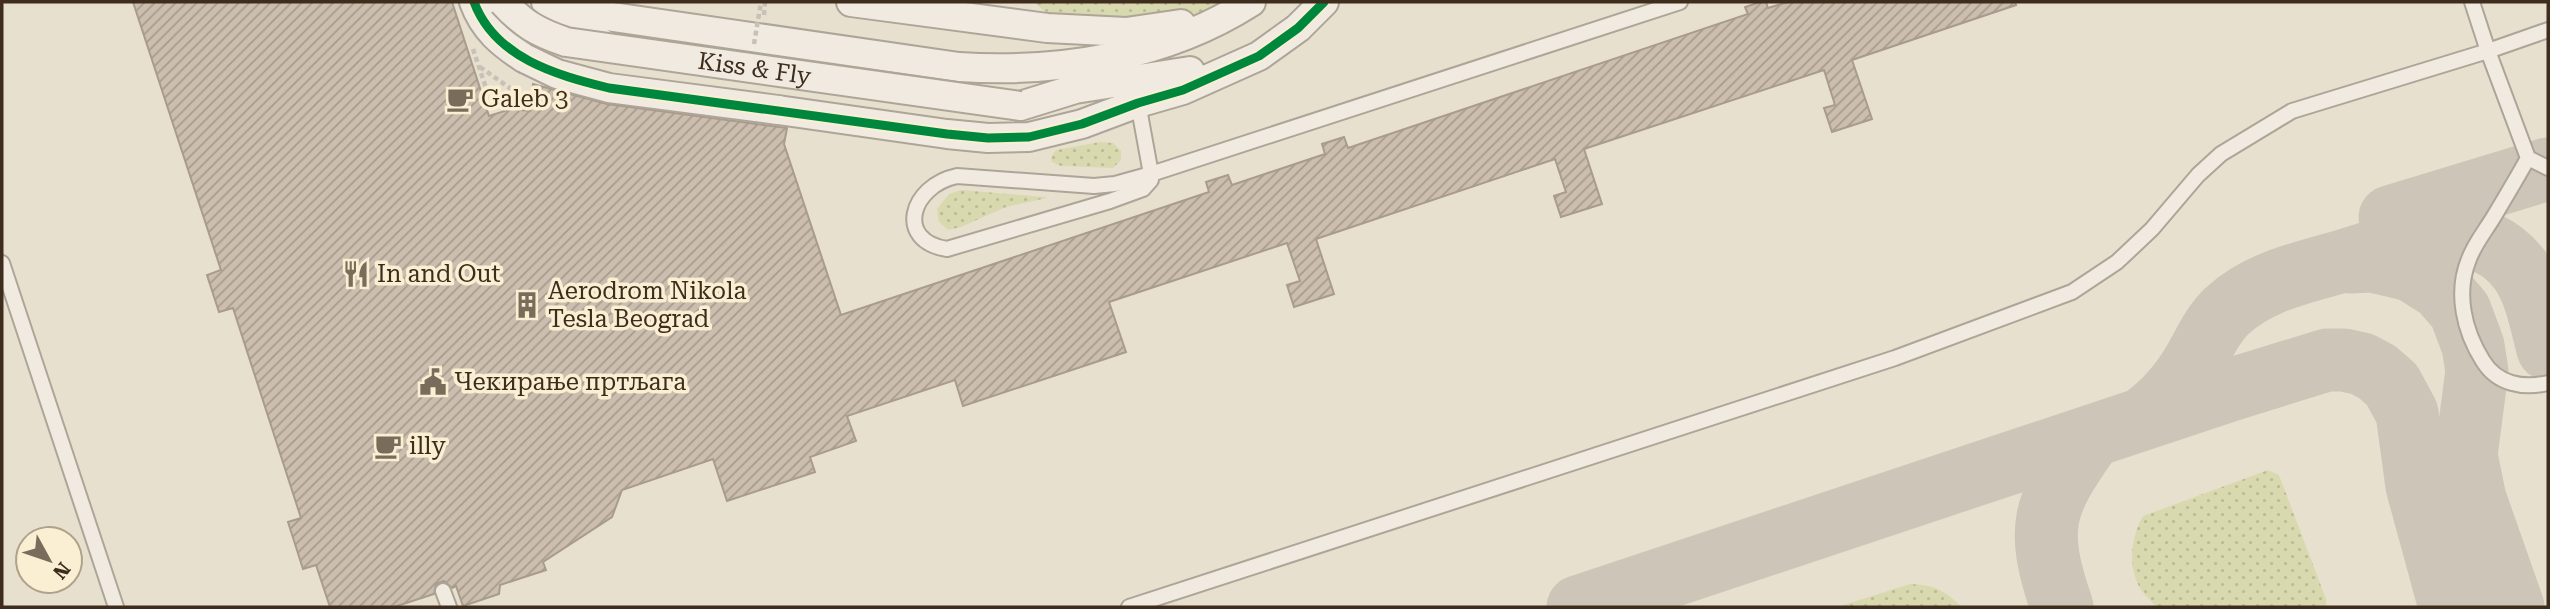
<svg xmlns="http://www.w3.org/2000/svg" width="2550" height="609" font-family="'Roboto Serif',serif">
<style>
.grass{fill:url(#grass-dots)}
.lines{fill:none;stroke-linecap:round;stroke-linejoin:round}
.taxiway{stroke:#ccc5b8;stroke-width:63}
.building{fill:url(#building-hatch);stroke:#a99b8d;stroke-width:2}
.service-casing{stroke:#ada597;stroke-width:18}
.minor-casing{stroke:#ada597;stroke-width:32}
.path{stroke:#c8c1b7;stroke-width:4.5;stroke-dasharray:5 3.5;stroke-linecap:butt}
.service{stroke:#f0eae0;stroke-width:14}
.minor{stroke:#f0eae0;stroke-width:28}
.minor-bridge-casing{stroke:#ada597;stroke-width:32;stroke-linecap:butt}
.path-bridge{stroke:#c8c1b7;stroke-width:4.5;stroke-dasharray:5 3.5;stroke-linecap:butt}
.minor-bridge{stroke:#f0eae0;stroke-width:28}
.cycleway-casing{stroke:#faeed3;stroke-width:13}
.cycleway{stroke:#00873e;stroke-width:9}
.labels{text-anchor:middle;stroke-width:7;stroke-linejoin:round;paint-order:stroke}
.street-label{font-size:24px;fill:#3e2d1d;stroke:#faeed3}
.poi-label{font-size:24px;fill:#3e2d1d;stroke:#faeed3;text-anchor:start}
</style>
<defs>
<pattern id="grass-dots" width="8" height="8" patternUnits="userSpaceOnUse" patternTransform="scale(1.75)"><rect width="8" height="8" fill="#d9d9af"/><path d="M2 2h.1M6 6h.1" fill="none" stroke="#bbbb96" stroke-width="1.8" stroke-linecap="round"/></pattern>
<pattern id="building-hatch" width="6" height="6" patternUnits="userSpaceOnUse" patternTransform="scale(1.75)"><rect width="6" height="6" fill="#ccbeae"/><path d="M-1 1l2-2M0 6l6-6M5 7l2-2" fill="none" stroke="#a79b8d"/></pattern>
</defs>
<rect width="100%" height="100%" fill="#e8e0ce"/>
<path class="grass" d="M1034 2H1230L1207 13 1179 19H1053Z
M1100 142 1113 143 1121 151V160L1113 168 1061 166 1052 162 1051 157 1056 150Z
M961 190 1045 197 1047 198 1006 207 961 227 948 230 939 222 937 209 949 194Z
M2268 470 2279 475 2326 599V607H2156C2152 601 2145 596 2141 590 2127 568 2131 537 2143 516Z
M1910 584C1935 585 1944 590 1962 607H1837Z"/>
<g class="lines">
<path class="taxiway" d="M2390 217 2548 169
M2349 262 2373 261 2411 270 2441 289 2460 311 2473 346 2477 371 2466 455 2475 499 2513 607
M2142 419C2165 403 2181 384 2195 360 2205 343 2212 325 2227 311 2259 281 2302 273 2343 261 2401 244 2474 210 2520 270 2536 292 2541 323 2548 349
M1578 607 2233 389 2327 360H2344L2362 364 2377 372 2392 385 2407 413 2417 486 2450 607
M2062 607C2034 526 2043 505 2091 437"/>
</g>
<path class="building" d="M133 2H452L489 116 511 109 530 111 533 84 607 104 787 128 784 144 841 315 1209 192 1206 182 1228 175 1232 185 1325 154 1322 144 1344 137 1348 148 1748 14 1745 7 1760 2H1766L1768 8 1788 2H2015L2016 5 1852 60 1872 119 1832 132 1824 108 1835 105 1824 70 1584 149 1602 204 1561 217 1554 196 1566 192 1555 159 1316 239 1334 294 1294 307 1287 285 1300 281 1287 243 1109 302 1126 352 963 406 955 380 847 416 856 441 810 457 815 472 727 501 713 459 622 490 612 517 543 562 546 570 500 585 499 594 463 606 456 586 452 588 444 581 436 584 434 594 394 607H330L316 565 303 569 288 522 301 518 233 308 219 312 207 275 221 270Z"/>
<g class="lines">
<defs>
<path id="service" d="M2472 2 2488 51 2548 30
M1138 103 1151 174 1680 2
M2528 158C2517 178 2505 198 2493 218 2485 231 2474 245 2469 259 2455 293 2464 331 2483 361 2497 384 2523 389 2548 383
M1151 174V180L1143 189 1110 201 947 249C895 241 910 186 957 176L1094 186 1115 184Z
M2 263 116 607
M443 591 449 607
M1129 607 1895 358 2072 292 2117 262 2152 229 2198 175 2221 154 2292 111 2488 51 2528 158 2548 168"/>
<path id="minor" d="M474 2C484 29 501 43 524 58
M546 2 578 31 609 47
M571 2 579 8 606 16 959 67C1060 73 1165 57 1251 2
M851 2 1047 28 1126 32 1181 24
M1020 106 1075 89 1190 71
M778 110 947 134 988 138 1029 137 1082 124 1138 103 1183 90 1259 56 1298 28 1324 2"/>
</defs>
<use href="#service" class="service-casing"/>
<use href="#minor" class="minor-casing"/>
<path class="path" d="M764 15 765 2
M473 49 487 91
M480 67 531 103"/>
<use href="#service" class="service"/>
<use href="#minor" class="minor"/>
<defs>
<g id="minor-bridge">
<path id="s1" d="M503 2C523 24 537 32 566 42L1020 106"/>
<path d="M524 58 557 74 609 88 778 110"/>
</g>
</defs>
<use href="#minor-bridge" class="minor-bridge-casing"/>
<path class="path-bridge" d="M754 44 761 2"/>
<use href="#minor-bridge" class="minor-bridge"/>
<defs>
<path id="cycleway" d="M474 2C495 58 556 75 609 88L947 134 988 138 1029 137 1082 124 1138 103 1183 90 1259 56 1298 28 1324 2"/>
</defs>
<use href="#cycleway" class="cycleway-casing"/>
<use href="#cycleway" class="cycleway"/>
</g>
<defs>
<symbol id="cafe-bare" viewBox="-9 -9 18 18"><path d="M-5.5-4.5H6V0H3Q3 3.5 0 3.5H-2.5Q-5.5 3.5-5.5 0ZM3-3.2v2h1.7v-2ZM-6 4.5H4V6H-6Z" fill="#7a6c5b" stroke="#faeed3" stroke-width="2.5" paint-order="stroke"/></symbol>
<symbol id="restaurant-bare" viewBox="-9 -9 18 18"><path d="M-5-6h1v4h1v-4h1v4h1v-4h1v5L-1.5 .5V6h-2V.5L-5-1ZM5-6V6H3V1.5H1.5Q1.5-4 5-6Z" fill="#7a6c5b" stroke="#faeed3" stroke-width="2.5" paint-order="stroke"/></symbol>
<symbol id="building-bare" viewBox="-9 -9 18 18"><path d="M-4-6H4V6H1V3H-1V6H-4ZM-2.5-4.3h1.7v1.8h-1.7ZM.8-4.3h1.7v1.8H.8ZM-2.5-1h1.7V.8h-1.7ZM.8-1h1.7V.8H.8Z" fill="#7a6c5b" stroke="#faeed3" stroke-width="2.5" paint-order="stroke"/></symbol>
<symbol id="civic-bare" viewBox="-9 -9 18 18"><path d="M-.6-6.5H3V-4.5H.6V-3L4-1V1h2V6H-6V1h2V-1L-.6-3ZM-1.2 2.5V6h2.4V2.5Z" fill="#7a6c5b" stroke="#faeed3" stroke-width="2.5" paint-order="stroke"/></symbol>
</defs>
<g fill-rule="evenodd">
<use href="#cafe-bare" x="441" y="80" width="38" height="38"/>
<use href="#restaurant-bare" x="337" y="255" width="38" height="38"/>
<use href="#building-bare" x="508" y="286" width="38" height="38"/>
<use href="#civic-bare" x="414" y="363" width="38" height="38"/>
<use href="#cafe-bare" x="369" y="427" width="38" height="38"/>
</g>
<g class="labels">
<g class="street-label">
<text dy="8" stroke="none"><textPath href="#s1" startOffset="266">Kiss &amp; Fly</textPath></text>
</g>
<g class="poi-label">
<text x="481" y="107">Galeb 3</text>
<text x="377" y="282">In and Out</text>
<text x="548" y="299">Aerodrom Nikola<tspan x="548" dy="28">Tesla Beograd</tspan></text>
<text x="454" y="390">Чекирање пртљага</text>
<text x="409" y="454">illy</text>
</g>
</g>
<rect width="2550" height="609" fill="none" stroke="#3e2d1d" stroke-width="7"/>
<g transform="translate(49 560) rotate(130)"><circle r="33" fill="#faeed3" stroke="#afa18a" stroke-width="2"/>
<path d="M0-5L12 26L0 18L-12 26Z" fill="#7a6c5b"/>
<text y="-10" font-size="19" font-weight="bold" text-anchor="middle" fill="#3e2d1d">N</text>
</g>
</svg>
